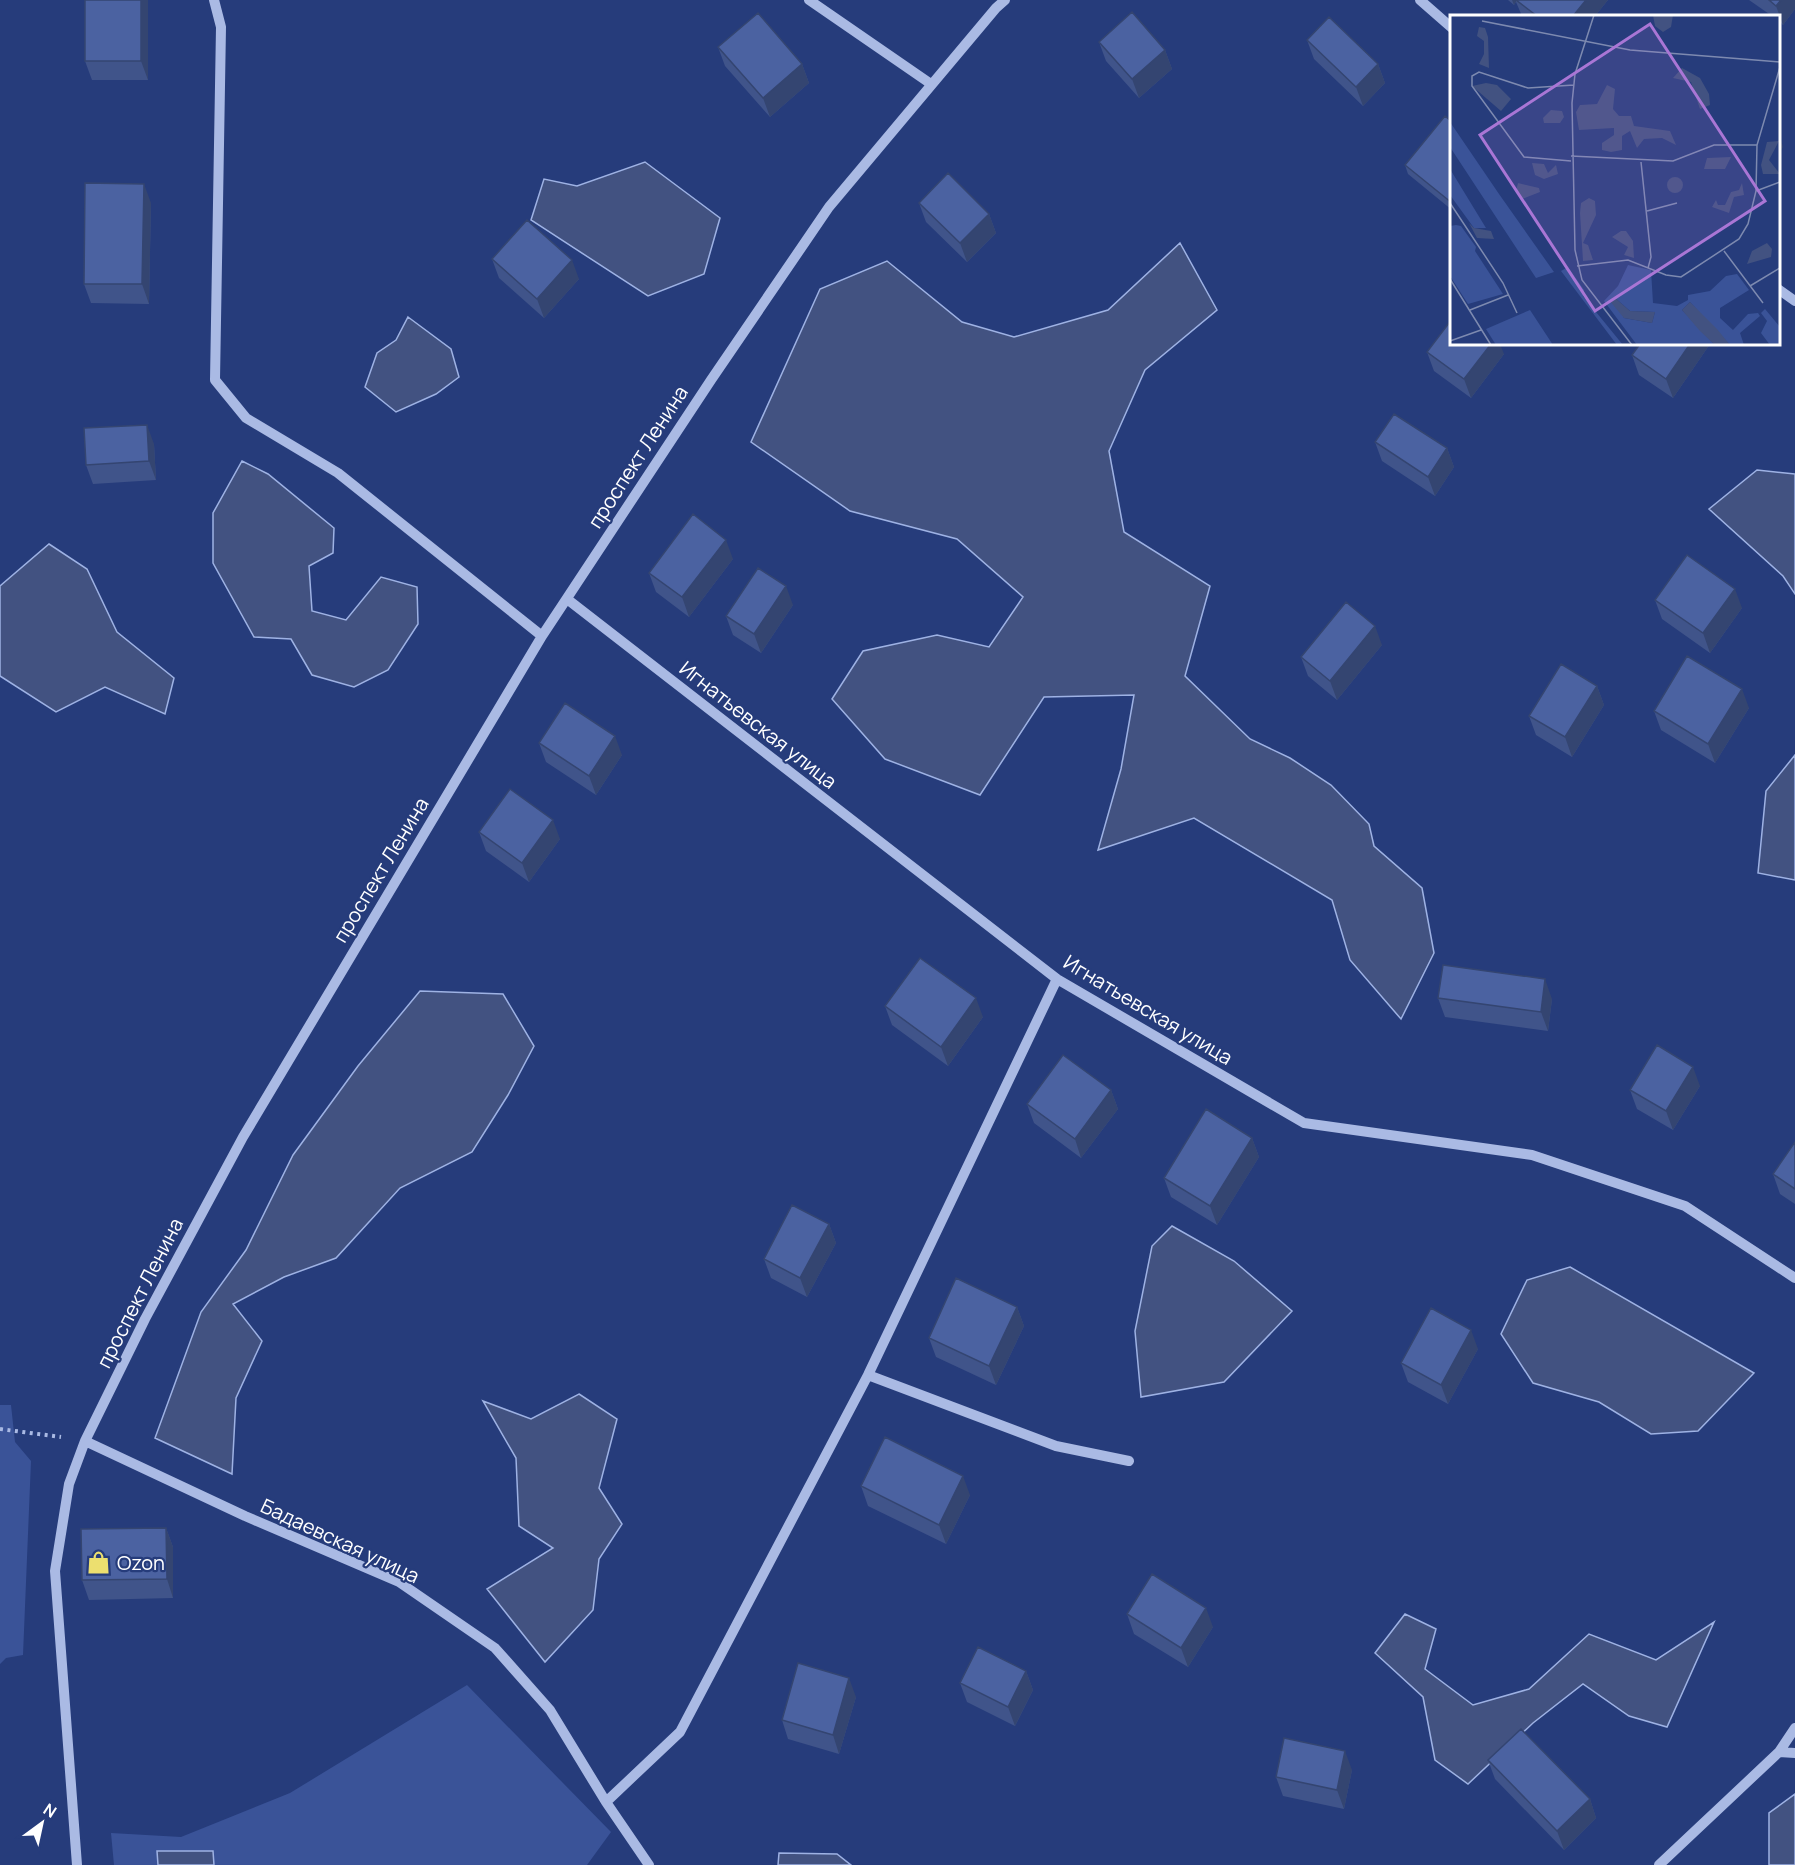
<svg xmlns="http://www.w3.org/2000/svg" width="1795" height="1865" font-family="Manrope,sans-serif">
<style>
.green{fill:#3a5398}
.water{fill:#425281;stroke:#9eb2e4;stroke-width:1.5}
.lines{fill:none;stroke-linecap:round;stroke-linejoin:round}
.path{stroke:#aabae4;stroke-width:4;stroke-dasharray:3 4.5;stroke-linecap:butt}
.minor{stroke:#aabae4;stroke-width:10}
.wall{fill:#40548a}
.shaded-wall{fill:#344571}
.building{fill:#4b62a1;stroke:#344571;stroke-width:1.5}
.labels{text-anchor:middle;stroke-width:4.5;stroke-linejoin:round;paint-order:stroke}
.street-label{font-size:20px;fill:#fff;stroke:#263c7b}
.poi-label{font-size:20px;fill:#fff;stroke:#263c7b;text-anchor:start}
.inset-road{fill:none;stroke:#7d8ab0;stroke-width:1.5}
.view{fill:#a976d5;fill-opacity:0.15;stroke:#a976d5;stroke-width:3}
.inset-edge{fill:none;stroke:#fff;stroke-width:3}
</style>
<rect width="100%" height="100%" fill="#263c7b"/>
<path class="green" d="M0 1405H11L15 1442 31 1461 23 1655 6 1658 0 1664Z
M467 1685 611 1832 587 1865H214L213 1852 158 1851V1865H114L111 1833 181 1837 290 1793Z"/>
<path class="water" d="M645 162 720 218 704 274 648 296 531 220 544 179 577 186Z
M1180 243 1217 310 1145 370 1109 451 1124 532 1210 586 1185 676 1250 739 1290 758 1331 785 1369 824 1374 846 1422 888 1434 953 1401 1019 1350 960 1332 900 1194 818 1098 850 1121 769 1134 695 1044 697 980 795 885 759 832 699 863 651 937 635 989 647 1023 597 957 539 850 511 751 442 820 289 887 261 962 322 1014 337 1108 310Z
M408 317 451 349 459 377 436 394 396 412 365 387 377 353 396 340Z
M242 461 268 474 334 528 333 553 309 566 312 611 346 620 381 577 417 587 418 624 388 670 354 687 312 675 291 639 254 637 213 563V513Z
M1757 470 1795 474V594L1783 576 1709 509Z
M49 544 87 569 117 632 174 678 165 714 105 687 56 712 0 676V586Z
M1795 755V880L1758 873 1766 791Z
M420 991 503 994 534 1046 508 1095 472 1152 400 1188 336 1258 284 1277 233 1304 262 1341 236 1398 232 1474 155 1438 201 1312 246 1250 293 1155 358 1066Z
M1172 1226 1234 1261 1292 1311 1224 1382 1141 1397 1135 1331 1152 1246Z
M1570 1267 1754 1373 1698 1431 1651 1434 1599 1402 1533 1383 1501 1334 1527 1280Z
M579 1394 617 1419 599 1488 622 1524 599 1559 593 1610 545 1662 487 1589 553 1548 519 1526 516 1458 483 1401 531 1419Z
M1405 1614 1436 1629 1425 1669 1473 1705 1529 1689 1589 1634 1656 1660 1714 1622 1667 1727 1629 1716 1583 1684 1533 1723 1468 1784 1435 1760 1423 1697 1375 1653Z
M1795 1794V1865H1769V1813Z
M157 1851H213L214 1865H158Z
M779 1853 837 1854 851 1865H778Z"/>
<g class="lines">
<path class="path" d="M0 1429 61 1437"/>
<path class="minor" d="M214 0 221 27 215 380 246 418 338 473 542 636
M809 0 931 84
M1420 0 1452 28
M1778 289 1795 301
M567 599 1057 979 1304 1123 1532 1155 1685 1206 1795 1278
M868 1375 1056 1446 1129 1461
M85 1441 245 1516 399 1582 495 1648 550 1710 606 1802 649 1865
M1779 1752 1795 1753
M606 1802 680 1732 868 1375 1057 979
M77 1865 55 1571 69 1484 85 1441 145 1319 243 1137 542 636 711 380 829 207 996 8 1005 0
M1659 1865 1779 1752 1795 1728"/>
</g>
<path class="wall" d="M148 0V80H92L85 61Z
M1508 0H1608L1595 16H1522L1516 2 1514 5Z
M1749 0H1795V9L1783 25 1779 21V16H1772Z
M1307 40 1378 64 1385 83 1363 106 1314 59Z
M1099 42 1165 50 1172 69 1139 98 1106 61Z
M718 47 802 64 809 83 770 117 725 66Z
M1452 122V210L1408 174 1405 165Z
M151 203 149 304 91 303 84 284Z
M919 203 989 214 996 233 967 262 926 222Z
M492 259 579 279 544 318 499 278Z
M1640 344H1710L1673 398 1639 375 1632 355Z
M1427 352 1504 354 1471 398 1434 371Z
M1375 442 1447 448 1454 467 1435 496 1382 461Z
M154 444 156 480 93 484 86 465Z
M733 559 689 617 656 592 649 573Z
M1655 600 1742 608 1710 653 1662 619Z
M793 605 761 653 733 635 726 616Z
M1382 645 1337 700 1308 676 1301 657Z
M1597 686 1604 705 1572 757 1536 735 1529 716Z
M1749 708 1715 763 1661 730 1654 711Z
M539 743 622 755 596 795 546 762Z
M479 832 560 839 529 882 486 851Z
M1438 998 1552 999 1548 1031 1445 1017Z
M885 1006 983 1017 948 1066 892 1025Z
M1700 1086 1673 1130 1637 1109 1630 1090Z
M1111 1090 1118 1109 1081 1158 1034 1123 1027 1104Z
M1252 1138 1259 1157 1217 1225 1171 1197 1164 1178Z
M1795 1142V1204L1780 1194 1773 1174Z
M829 1224 836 1243 807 1297 771 1278 764 1259Z
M1017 1307 1024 1326 996 1385 936 1357 929 1338Z
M1478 1349 1448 1404 1408 1382 1401 1363Z
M861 1486 970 1495 946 1544 868 1506Z
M166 1528 173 1547V1598L89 1600 82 1580Z
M1127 1614 1213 1627 1188 1667 1134 1634Z
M1026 1671 1033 1690 1015 1726 967 1702 960 1683Z
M856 1697 839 1754 788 1739 782 1720Z
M1488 1760 1590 1799 1596 1818 1564 1850 1495 1779Z
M1352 1770 1344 1809 1283 1796 1276 1777Z"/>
<path class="shaded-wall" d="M141 0H148V80L141 61Z
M1512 0H1516V2L1514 5Z
M1586 0H1608L1595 16H1573Z
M1781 0H1795V9L1783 25 1776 6Z
M1165 50 1172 69 1139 98 1132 79Z
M802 64 809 83 770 117 763 98Z
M1378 64 1385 83 1363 106 1356 87Z
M1779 134 1783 147 1779 154Z
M144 184 151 203 149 304 142 284Z
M989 214 996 233 967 262 960 243Z
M572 260 579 279 544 318 537 299Z
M1491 344H1500L1504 354 1471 398 1464 379Z
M1690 344H1710L1673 398 1666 379Z
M147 425 154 444 156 480 149 461Z
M1447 448 1454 467 1435 496 1428 477Z
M726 540 733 559 689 617 682 597Z
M786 586 793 605 761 653 754 634Z
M1735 589 1742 608 1710 653 1703 633Z
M1375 626 1382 645 1337 700 1330 681Z
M1597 686 1604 705 1572 757 1565 737Z
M1742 689 1749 708 1715 763 1708 744Z
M615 736 622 755 596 795 589 776Z
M553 820 560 839 529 882 522 863Z
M1545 979 1552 999 1548 1031 1541 1012Z
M976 998 983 1017 948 1066 941 1047Z
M1693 1067 1700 1086 1673 1130 1666 1111Z
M1111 1090 1118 1109 1081 1158 1075 1139Z
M1252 1138 1259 1157 1217 1225 1210 1206Z
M829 1224 836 1243 807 1297 800 1278Z
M1017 1307 1024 1326 996 1385 989 1366Z
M1471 1330 1478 1349 1448 1404 1441 1385Z
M963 1476 970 1495 946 1544 939 1525Z
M166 1528 173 1547V1598L167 1579Z
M1206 1608 1213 1627 1188 1667 1181 1648Z
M1026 1671 1033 1690 1015 1726 1008 1707Z
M849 1678 856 1697 839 1754 833 1735Z
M1345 1751 1352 1770 1344 1809 1337 1790Z
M1590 1799 1596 1818 1564 1850 1557 1831Z"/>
<path class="building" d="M85 0H141V61H85Z
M1516 0H1586L1573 16H1537Z
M1769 0H1781L1776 6Z
M1132 12 1165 50 1132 79 1099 42Z
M758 13 802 64 763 98 718 47Z
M1329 17 1378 64 1356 87 1307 40Z
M1445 116 1452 122V203L1405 165Z
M948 173 989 214 960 243 919 203Z
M85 183 144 184 142 284H84Z
M527 220 572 260 537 299 492 259Z
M1452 319V344H1491L1464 379 1427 352Z
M1640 344H1690L1666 379 1632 355Z
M1394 414 1447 448 1428 477 1375 442Z
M147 425 149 461 86 465 84 428Z
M693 514 726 540 682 597 649 573Z
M1687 555 1735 589 1703 633 1655 600Z
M758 568 786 586 754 634 726 616Z
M1346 602 1375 626 1330 681 1301 657Z
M1687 656 1742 689 1708 744 1654 711Z
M1561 664 1597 686 1565 737 1529 716Z
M565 703 615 736 589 776 539 743Z
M510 789 553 820 522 863 479 832Z
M920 958 976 998 941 1047 885 1006Z
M1443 965 1545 979 1541 1012 1438 998Z
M1657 1045 1693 1067 1666 1111 1630 1090Z
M1063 1055 1111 1090 1075 1139 1027 1104Z
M1206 1109 1252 1138 1210 1206 1164 1178Z
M1795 1142V1189L1773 1174Z
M792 1205 829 1224 800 1278 764 1259Z
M956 1278 1017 1307 989 1366 929 1338Z
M1431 1308 1471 1330 1441 1385 1401 1363Z
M885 1437 963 1476 939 1525 861 1486Z
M166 1528 167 1579 82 1580 81 1529Z
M1152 1574 1206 1608 1181 1648 1127 1614Z
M978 1647 1026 1671 1008 1707 960 1683Z
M798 1663 849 1678 833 1735 782 1720Z
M1521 1729 1590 1799 1557 1831 1488 1760Z
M1284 1738 1345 1751 1337 1790 1276 1777Z"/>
<defs>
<symbol id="shop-bare" viewBox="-9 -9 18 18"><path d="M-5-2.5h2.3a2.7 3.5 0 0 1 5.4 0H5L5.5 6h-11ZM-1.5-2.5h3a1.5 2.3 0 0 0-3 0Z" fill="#ecdf6f" stroke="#263c7b" stroke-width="2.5" paint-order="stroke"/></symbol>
</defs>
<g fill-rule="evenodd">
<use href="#shop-bare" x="82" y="1546" width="33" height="33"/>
</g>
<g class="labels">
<g class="street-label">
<text transform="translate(638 457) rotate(-57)" y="7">проспект Ленина</text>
<text transform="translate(758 725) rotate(38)" y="7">Игнатьевская улица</text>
<text transform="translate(381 870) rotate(-59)" y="7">проспект Ленина</text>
<text transform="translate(1148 1010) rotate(31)" y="7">Игнатьевская улица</text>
<text transform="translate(140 1293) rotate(-63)" y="7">проспект Ленина</text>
<text transform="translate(340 1541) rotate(25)" y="7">Бадаевская улица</text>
</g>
<g class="poi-label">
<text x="117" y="1570">Ozon</text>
</g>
</g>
<g transform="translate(1450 15)">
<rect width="330" height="330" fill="#263c7b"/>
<path d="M0 107 49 179 104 257 86 263 0 132ZM0 154 36 213H24L0 180ZM6 210 11 211 26 232 25 236 53 279 18 289 0 261V211ZM178 250 201 255 203 288 227 291 238 285V280L260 276 276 261 287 259 299 275 270 293V303L283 315 298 299 308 298 310 301 290 318 294 330H280L240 287 232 295 265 330H187L154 286 168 271ZM164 282 180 296 205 297 202 308 174 303ZM118 252 134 275 133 281 173 330H167L111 256ZM315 294 330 312V330H320L311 318 317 306 311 298ZM80 295 103 330H46L36 314Z" fill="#3a5398" fill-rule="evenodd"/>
<path d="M203 0H223L221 12 213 17 205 11ZM29 12 35 13 38 22 39 53 29 49 34 39V26L27 21ZM232 53 250 63 259 79 260 90 250 94 241 67 223 63ZM36 68 47 70 61 84 51 96 22 71ZM157 70 165 74 163 94 169 101H181L184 111 220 116 226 130 212 123 194 124 187 133 180 116 172 121V135L161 137 152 135V128L164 120V113L129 115 126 97 130 90 147 89ZM101 95 112 96 114 102 110 108H94L93 103ZM329 126 319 145 330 159H313L311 150 317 127ZM281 142 275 154H254L257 143ZM82 148 94 149 98 158 106 150 108 159 94 164 85 160ZM217 170a8 8 0 1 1 16 0a8 8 0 1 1-16 0ZM68 168 89 173 90 177 72 184 66 176ZM292 168 294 180 284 182 279 198 262 192 266 185 268 190H275L281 177 289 175ZM139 183 145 186 146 200 133 228 138 230 143 245 133 246 130 198 131 188ZM19 208 24 213 41 216 44 224 27 223ZM171 216H176L183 226 184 243 174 240 178 232 162 222ZM317 228 322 234 321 242 297 249 302 236ZM164 282 180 296 205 297 202 308 174 303 159 285ZM240 287 267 314 280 330H265L250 316 232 295Z" fill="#425281"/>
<path class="inset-road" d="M144 0 125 59 122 88 125 235 132 265 182 330M32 6 180 35 330 47M121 141 223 146 264 130H307M121 146 74 142 22 71V61L29 57 78 73 124 70M191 147 201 242 198 253M306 176 330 167M0 188 53 268 67 298M197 196 227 188M274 236 313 288M127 251 178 245 216 260 231 262 289 224 298 209 306 176 307 130 330 52M0 264 41 330M300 271 330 253M20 295 58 280M0 326 31 315"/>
<path class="view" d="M200 9 315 186 145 296 30 120Z"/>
<rect width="330" height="330" class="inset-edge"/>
</g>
<g transform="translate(42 1823) rotate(33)" stroke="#263c7b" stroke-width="4.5" paint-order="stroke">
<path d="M0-4.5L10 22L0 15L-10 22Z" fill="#ffffff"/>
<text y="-9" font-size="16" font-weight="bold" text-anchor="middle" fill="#ffffff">N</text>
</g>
</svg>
